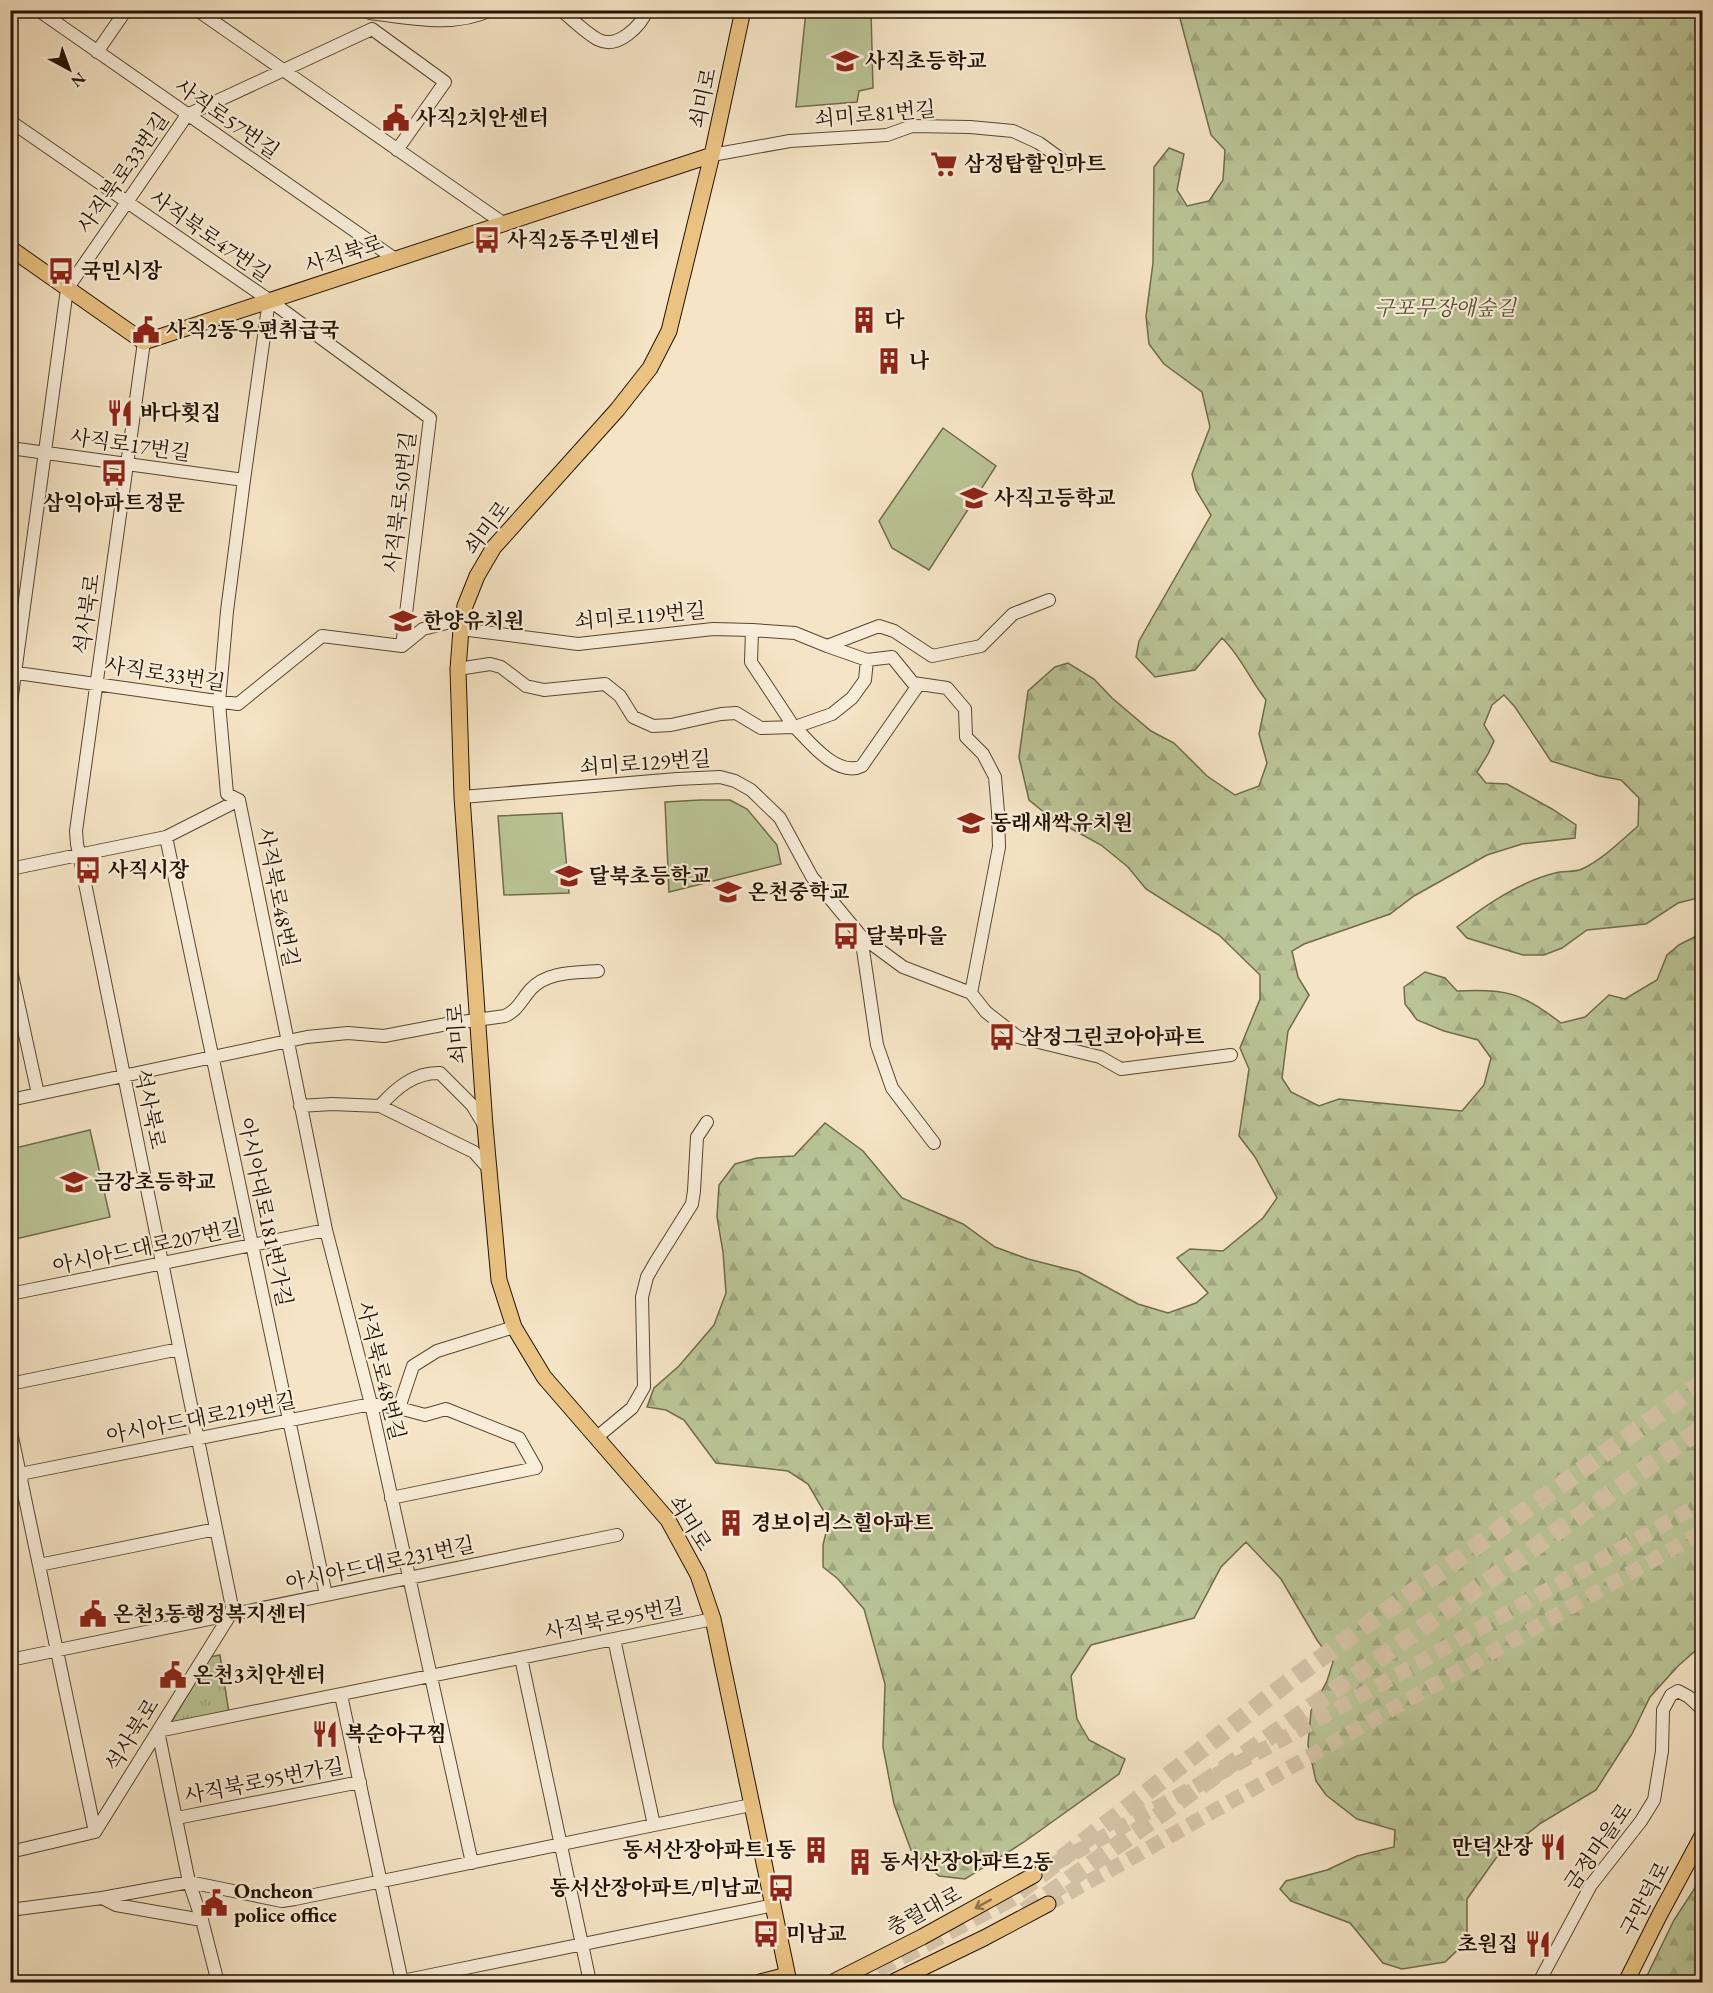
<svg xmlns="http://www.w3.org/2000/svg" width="1713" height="1993" font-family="'EB Garamond','Noto Serif KR',serif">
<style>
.forest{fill:url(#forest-firs);stroke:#6e6b4b;stroke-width:1.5}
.park{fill:url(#park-tufts);stroke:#6e6b4b;stroke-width:1.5}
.pitch{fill:#bac496;stroke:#6e6b4b;stroke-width:1.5}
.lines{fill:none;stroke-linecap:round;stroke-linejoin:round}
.major-tunnel{stroke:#d5c4a7;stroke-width:15;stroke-dasharray:15 8;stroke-linecap:butt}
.highway-tunnel{stroke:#d5c4a7;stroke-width:18;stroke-dasharray:18 9;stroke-linecap:butt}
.minor-casing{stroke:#574631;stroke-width:14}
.major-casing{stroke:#221200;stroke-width:17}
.minor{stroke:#f8edd9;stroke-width:12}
.major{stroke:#eac282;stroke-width:15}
.oneway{stroke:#907348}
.labels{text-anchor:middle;stroke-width:4.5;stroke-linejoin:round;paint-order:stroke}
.poi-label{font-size:21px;font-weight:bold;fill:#221200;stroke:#f8edd9;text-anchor:start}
.street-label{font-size:21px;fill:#221200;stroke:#f8edd9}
.park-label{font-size:21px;font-style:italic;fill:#575034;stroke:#f8edd9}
</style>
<defs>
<pattern id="forest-firs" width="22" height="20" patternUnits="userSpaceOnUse" patternTransform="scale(1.5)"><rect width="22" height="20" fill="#bac496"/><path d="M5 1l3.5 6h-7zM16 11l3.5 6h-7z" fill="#a0a780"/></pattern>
<pattern id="park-tufts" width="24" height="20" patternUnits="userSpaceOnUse" patternTransform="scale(1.5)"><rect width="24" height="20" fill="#bac496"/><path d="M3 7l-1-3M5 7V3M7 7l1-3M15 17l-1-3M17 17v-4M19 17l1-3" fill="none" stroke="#a0a780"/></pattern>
</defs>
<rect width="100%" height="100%" fill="#f5e4c5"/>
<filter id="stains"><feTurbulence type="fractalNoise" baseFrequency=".00333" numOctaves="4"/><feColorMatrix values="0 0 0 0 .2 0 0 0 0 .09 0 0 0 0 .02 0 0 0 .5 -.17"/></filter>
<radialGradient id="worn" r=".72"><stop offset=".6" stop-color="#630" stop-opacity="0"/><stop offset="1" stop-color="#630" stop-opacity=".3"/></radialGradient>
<path class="forest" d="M1178 11H1702V897L1678 903 1646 924 1587 930 1562 948 1544 955H1523L1467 938 1457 927C1486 905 1519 882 1555 873 1563 870 1574 873 1582 869 1603 859 1621 841 1638 826L1639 798 1621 780 1599 776 1551 761 1515 707 1504 695 1492 705 1484 725 1494 741 1488 754 1477 772 1486 783 1507 784 1552 809 1576 825 1575 838 1522 844 1487 855 1414 896 1390 914 1304 944 1292 951 1298 977 1309 995 1288 1031 1282 1078 1291 1092 1319 1106 1339 1099 1462 1111 1484 1085 1491 1058 1478 1040 1444 1031 1417 1020 1405 1004 1404 987 1425 972 1445 978 1457 991C1507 988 1521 993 1561 1023L1585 1017 1609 995 1625 999 1657 980 1667 955 1679 945 1702 933V1645L1678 1666 1650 1697 1632 1734 1596 1790 1541 1823 1496 1858 1467 1899V1941L1445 1962 1402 1969 1383 1963 1350 1923 1291 1901 1280 1889 1286 1881 1327 1870 1357 1856 1394 1847 1395 1830 1357 1819 1326 1795 1316 1781 1308 1745 1311 1711 1327 1681 1333 1662 1317 1640 1281 1579 1246 1542 1221 1567 1194 1618 1091 1645 1071 1676 1077 1719 1089 1740 1125 1759 1119 1774 1024 1842 965 1879 939 1876 911 1850 894 1804 883 1747 885 1684 864 1609 838 1579 823 1567V1545L829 1520 808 1484 788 1471 716 1463 684 1420 666 1410 647 1407 654 1388 679 1366 714 1325 726 1293 723 1252 717 1217 719 1185 735 1164 757 1158 794 1156 825 1123 863 1151 902 1198 963 1224 995 1247 1028 1259 1079 1272 1138 1304 1168 1313 1196 1303 1208 1293 1177 1258 1190 1249 1223 1251 1263 1218 1277 1198 1255 1157 1239 1136 1249 1069 1240 1048 1260 999V975L1219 935 1146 889 1128 867 1101 845 1050 817 1029 800 1019 757 1028 691 1055 667 1068 663 1094 679 1112 698 1151 731 1174 743 1207 776 1235 795 1259 786 1267 763 1259 734 1266 700C1250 680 1241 656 1222 638L1195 670 1155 677 1136 657 1139 641 1211 515 1196 490 1192 474 1210 427 1202 392 1164 364 1149 344 1146 316 1153 263 1154 167 1169 148 1184 154 1177 190 1187 206 1209 201 1223 180 1225 150 1211 135Z
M1702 1877V1982H1644L1674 1920Z"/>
<path class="park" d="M220 1655 229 1713 169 1726 210 1657Z"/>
<path class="pitch" d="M806 11H871L873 88 859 91 857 102 796 107Z
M943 428 996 466 929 570 892 548 879 521Z
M700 800H730L747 809 777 845 781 864 669 892 665 802Z
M562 813 569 893 504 895 498 816Z
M90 1130 110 1217 11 1240V1149Z"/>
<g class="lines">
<path class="major-tunnel" d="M1034 1875 1326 1715 1702 1503
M1048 1904 1142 1852 1702 1532"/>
<path class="highway-tunnel" d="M1025 1911 1702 1428
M853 1982 1011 1898 1292 1679 1702 1383"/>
<defs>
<path id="minor" d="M38 10 395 259
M197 10 503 223
M561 10C572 19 587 34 599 40 618 49 641 26 647 10
M370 13C410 18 453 28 491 10
M372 29 445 82 397 150
M97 52 126 10
M10 121 269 300 430 418 402 646
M712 155 790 141 887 135 912 126 970 127 1013 131 1039 143 1068 164
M269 300 244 480 227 611 219 703 227 794 239 800 326 1230 371 1404 472 1863
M10 448 244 480
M461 629 578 644 713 629 752 630 795 633 827 646 879 626 894 631 932 656 981 646 1013 614 1049 600
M752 630 751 662 790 721 788 726
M827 646 867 660 892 657 913 683 947 688 965 709 966 737 983 754 995 777 998 812 999 847 971 993
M458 669 490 664 501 667 526 686 544 690 605 684 620 696 633 717 653 726 671 725 721 714 736 713 761 728 795 727 832 714 852 698 865 680 867 660
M10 672 238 704 322 636 402 646 423 629 462 619
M10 710 67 289 187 115 372 29
M795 727C809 742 838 778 862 766L919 684
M462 797 677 779 720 777 735 781 751 790 780 818 812 877 861 936 903 967 971 993 986 1012 1018 1037 1100 1057 1121 1069 1231 1055
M166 837 326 1595
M10 869 166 837 239 800
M861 936 877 1045 892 1088 934 1143
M10 966 38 1094
M10 1100 307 1037 348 1033 384 1036 447 1024 505 1016C518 1010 522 999 531 989 548 971 575 973 598 971
M300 1106 332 1104 380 1106 474 1152 489 1169
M380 1106C396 1088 415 1072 440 1073L472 1105 484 1125
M10 1294 326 1230
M10 1384 179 1349
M399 1408 413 1366 437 1351 514 1327
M10 1427 95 1832
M597 1437 632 1408 644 1387 642 1297 647 1277 655 1263 692 1204 694 1191 697 1137 707 1122
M10 1476 371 1404 399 1408 425 1415 446 1409 519 1438 536 1468 391 1498
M39 1565 216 1529
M614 1639 654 1825
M521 1658 590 1982
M10 1660 617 1535
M341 1695 402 1982
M177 1818 360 1782
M10 1852 95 1832 230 1615 232 1607 77 844 76 831 144 342
M102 1898 116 1905 202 1920
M10 1910 102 1898 189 1882 282 1901 295 1899 751 1805
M402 1981 774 1905
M214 1982 216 1975 202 1920 189 1882 158 1731 713 1619
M1539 1982 1591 1885 1641 1821 1654 1800 1662 1751 1663 1710 1671 1695 1678 1691 1689 1697 1702 1709"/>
<path id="major" d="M743 10 712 155 669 331 650 368 617 410 494 547 477 576 465 606 461 629 458 669 462 797 485 1126 499 1280 514 1327 544 1377 668 1520 698 1575 713 1619 789 1982
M10 248 144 342 712 155
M10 1975 12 1982
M760 1982 787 1975
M833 1982 922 1937 1034 1875
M893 1982 984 1938 1048 1904
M1626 1982 1659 1916 1702 1836"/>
</defs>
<use href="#minor" class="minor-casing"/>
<use href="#major" class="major-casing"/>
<use href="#minor" class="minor"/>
<use href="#major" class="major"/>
</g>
<defs><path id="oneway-shaft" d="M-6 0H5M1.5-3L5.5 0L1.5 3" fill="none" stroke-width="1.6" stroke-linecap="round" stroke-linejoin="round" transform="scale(1.5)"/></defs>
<use class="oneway" href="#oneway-shaft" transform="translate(983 1904) rotate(151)"/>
<defs>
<symbol id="school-bare" viewBox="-9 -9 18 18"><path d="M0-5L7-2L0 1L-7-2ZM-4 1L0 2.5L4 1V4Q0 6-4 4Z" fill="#8f2418" stroke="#f8edd9" stroke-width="2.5" paint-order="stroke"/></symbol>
<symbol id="civic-bare" viewBox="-9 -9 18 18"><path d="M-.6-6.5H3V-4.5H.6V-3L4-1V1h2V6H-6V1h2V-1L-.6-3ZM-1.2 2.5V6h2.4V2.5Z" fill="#8f2418" stroke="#f8edd9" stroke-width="2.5" paint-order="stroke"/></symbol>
<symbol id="supermarket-bare" viewBox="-9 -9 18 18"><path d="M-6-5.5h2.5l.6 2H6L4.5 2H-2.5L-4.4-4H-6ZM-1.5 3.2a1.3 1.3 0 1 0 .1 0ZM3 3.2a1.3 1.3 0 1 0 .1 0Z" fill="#8f2418" stroke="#f8edd9" stroke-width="2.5" paint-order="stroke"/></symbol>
<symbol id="bus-bare" viewBox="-9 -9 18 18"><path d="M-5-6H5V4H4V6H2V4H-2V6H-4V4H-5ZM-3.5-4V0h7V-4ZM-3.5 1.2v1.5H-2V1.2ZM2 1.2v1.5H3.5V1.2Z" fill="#8f2418" stroke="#f8edd9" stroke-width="2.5" paint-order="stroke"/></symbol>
<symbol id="building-bare" viewBox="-9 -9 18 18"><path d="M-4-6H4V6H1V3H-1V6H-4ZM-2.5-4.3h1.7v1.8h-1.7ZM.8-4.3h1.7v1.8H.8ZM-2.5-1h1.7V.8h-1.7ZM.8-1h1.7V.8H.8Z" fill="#8f2418" stroke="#f8edd9" stroke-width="2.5" paint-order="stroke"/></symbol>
<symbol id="restaurant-bare" viewBox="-9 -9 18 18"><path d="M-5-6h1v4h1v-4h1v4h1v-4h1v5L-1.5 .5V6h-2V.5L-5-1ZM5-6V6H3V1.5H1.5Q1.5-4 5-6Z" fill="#8f2418" stroke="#f8edd9" stroke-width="2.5" paint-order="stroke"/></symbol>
</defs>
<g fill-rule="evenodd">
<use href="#school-bare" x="826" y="42" width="38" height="38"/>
<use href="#civic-bare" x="377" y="99" width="38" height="38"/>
<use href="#supermarket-bare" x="925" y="145" width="38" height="38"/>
<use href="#bus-bare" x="468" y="221" width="38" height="38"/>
<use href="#bus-bare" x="42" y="252" width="38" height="38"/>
<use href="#building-bare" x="845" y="301" width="38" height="38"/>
<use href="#civic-bare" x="127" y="311" width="38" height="38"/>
<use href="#building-bare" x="870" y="342" width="38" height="38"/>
<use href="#restaurant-bare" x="101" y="394" width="38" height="38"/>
<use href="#bus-bare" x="95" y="454" width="38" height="38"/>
<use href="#school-bare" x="955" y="479" width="38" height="38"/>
<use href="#school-bare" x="384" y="602" width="38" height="38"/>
<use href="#school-bare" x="952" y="804" width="38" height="38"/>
<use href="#bus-bare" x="69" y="851" width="38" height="38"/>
<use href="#school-bare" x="550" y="857" width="38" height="38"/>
<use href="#school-bare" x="709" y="873" width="38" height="38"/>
<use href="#bus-bare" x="827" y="917" width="38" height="38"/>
<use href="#bus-bare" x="983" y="1018" width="38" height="38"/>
<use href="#school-bare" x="55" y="1163" width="38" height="38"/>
<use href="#building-bare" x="712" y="1504" width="38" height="38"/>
<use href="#civic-bare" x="74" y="1595" width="38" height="38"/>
<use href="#civic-bare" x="154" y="1656" width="38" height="38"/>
<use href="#restaurant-bare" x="306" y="1715" width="38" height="38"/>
<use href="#restaurant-bare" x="1534" y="1828" width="38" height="38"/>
<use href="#building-bare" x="797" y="1831" width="38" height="38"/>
<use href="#building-bare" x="841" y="1843" width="38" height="38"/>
<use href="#bus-bare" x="762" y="1869" width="38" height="38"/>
<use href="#civic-bare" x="195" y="1884" width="38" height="38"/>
<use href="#bus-bare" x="747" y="1915" width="38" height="38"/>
<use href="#restaurant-bare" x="1519" y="1925" width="38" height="38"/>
</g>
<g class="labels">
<g class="poi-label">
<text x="865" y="68">사직초등학교</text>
<text x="416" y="125">사직2치안센터</text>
<text x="964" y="171">삼정탑할인마트</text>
<text x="507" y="247">사직2동주민센터</text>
<text x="81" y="278">국민시장</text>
<text x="884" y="327">다</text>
<text x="166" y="337">사직2동우편취급국</text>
<text x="909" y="368">나</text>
<text x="140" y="420">바다횟집</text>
<text x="994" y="505">사직고등학교</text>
<text x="114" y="510" text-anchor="middle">삼익아파트정문</text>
<text x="423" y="628">한양유치원</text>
<text x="991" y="830">동래새싹유치원</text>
<text x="108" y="877">사직시장</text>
<text x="589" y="883">달북초등학교</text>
<text x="748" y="899">온천중학교</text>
<text x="866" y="943">달북마을</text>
<text x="1022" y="1044">삼정그린코아아파트</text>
<text x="94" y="1189">금강초등학교</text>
<text x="751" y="1530">경보이리스힐아파트</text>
<text x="113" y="1621">온천3동행정복지센터</text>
<text x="193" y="1682">온천3치안센터</text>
<text x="345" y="1741">복순아구찜</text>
<text x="1533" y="1854" text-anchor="end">만덕산장</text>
<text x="796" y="1857" text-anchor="end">동서산장아파트1동</text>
<text x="880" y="1869">동서산장아파트2동</text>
<text x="761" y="1895" text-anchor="end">동서산장아파트/미남교</text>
<text x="234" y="1898">Oncheon<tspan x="234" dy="24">police office</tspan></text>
<text x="786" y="1941">미남교</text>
<text x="1518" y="1951" text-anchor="end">초원집</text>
</g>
<g class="street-label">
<text transform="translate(703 98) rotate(-78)" y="7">쇠미로</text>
<text transform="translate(875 114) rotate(-5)" y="7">쇠미로81번길</text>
<text transform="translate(227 119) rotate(35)" y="7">사직로57번길</text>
<text transform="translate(123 173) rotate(-55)" y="7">사직북로33번길</text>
<text transform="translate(210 236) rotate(35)" y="7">사직북로47번길</text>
<text transform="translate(344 254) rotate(-18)" y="7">사직북로</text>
<text transform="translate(130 445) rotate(8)" y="7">사직로17번길</text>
<text transform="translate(400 502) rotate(-83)" y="7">사직북로50번길</text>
<text transform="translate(487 528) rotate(-53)" y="7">쇠미로</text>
<text transform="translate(87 614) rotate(-82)" y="7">석사북로</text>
<text transform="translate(640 616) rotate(-5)" y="7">쇠미로119번길</text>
<text transform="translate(165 674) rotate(9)" y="7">사직로33번길</text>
<text transform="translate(645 763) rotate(-4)" y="7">쇠미로129번길</text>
<text transform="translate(278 897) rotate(79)" y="7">사직북로48번길</text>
<text transform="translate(457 1034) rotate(-94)" y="7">쇠미로</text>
<text transform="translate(150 1109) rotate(78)" y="7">석사북로</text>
<text transform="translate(265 1212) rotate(78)" y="7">아시아대로181번가길</text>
<text transform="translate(147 1247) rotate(-12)" y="7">아시아드대로207번길</text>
<text transform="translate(381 1371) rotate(76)" y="7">사직북로48번길</text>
<text transform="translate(201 1418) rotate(-11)" y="7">아시아드대로219번길</text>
<text transform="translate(690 1523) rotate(58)" y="7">쇠미로</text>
<text transform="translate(380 1564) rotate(-12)" y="7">아시아드대로231번길</text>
<text transform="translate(614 1619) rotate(-11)" y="7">사직북로95번길</text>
<text transform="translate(132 1735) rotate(-58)" y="7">석사북로</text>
<text transform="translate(264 1781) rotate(-11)" y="7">사직북로95번가길</text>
<text transform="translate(1598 1847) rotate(-55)" y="7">금정마을로</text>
<text transform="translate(1645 1899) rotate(-62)" y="7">구만덕로</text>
<text transform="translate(924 1911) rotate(-28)" y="7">충렬대로</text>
</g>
<g class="park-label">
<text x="1445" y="315">구포무장애숲길</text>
</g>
</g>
<rect width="1713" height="1993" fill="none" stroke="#f5e4c5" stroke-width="36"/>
<rect x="12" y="12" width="1689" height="1969" fill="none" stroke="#221200" stroke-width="3"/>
<rect x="18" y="18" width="1677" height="1957" fill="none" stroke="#221200" stroke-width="1.5"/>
<g transform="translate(69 69) rotate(139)" stroke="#f8edd9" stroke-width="4.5" paint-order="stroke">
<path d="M0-4.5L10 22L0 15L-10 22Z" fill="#221200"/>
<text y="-9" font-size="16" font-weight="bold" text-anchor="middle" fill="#221200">N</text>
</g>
<rect width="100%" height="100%" filter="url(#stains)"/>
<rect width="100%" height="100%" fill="url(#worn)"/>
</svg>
